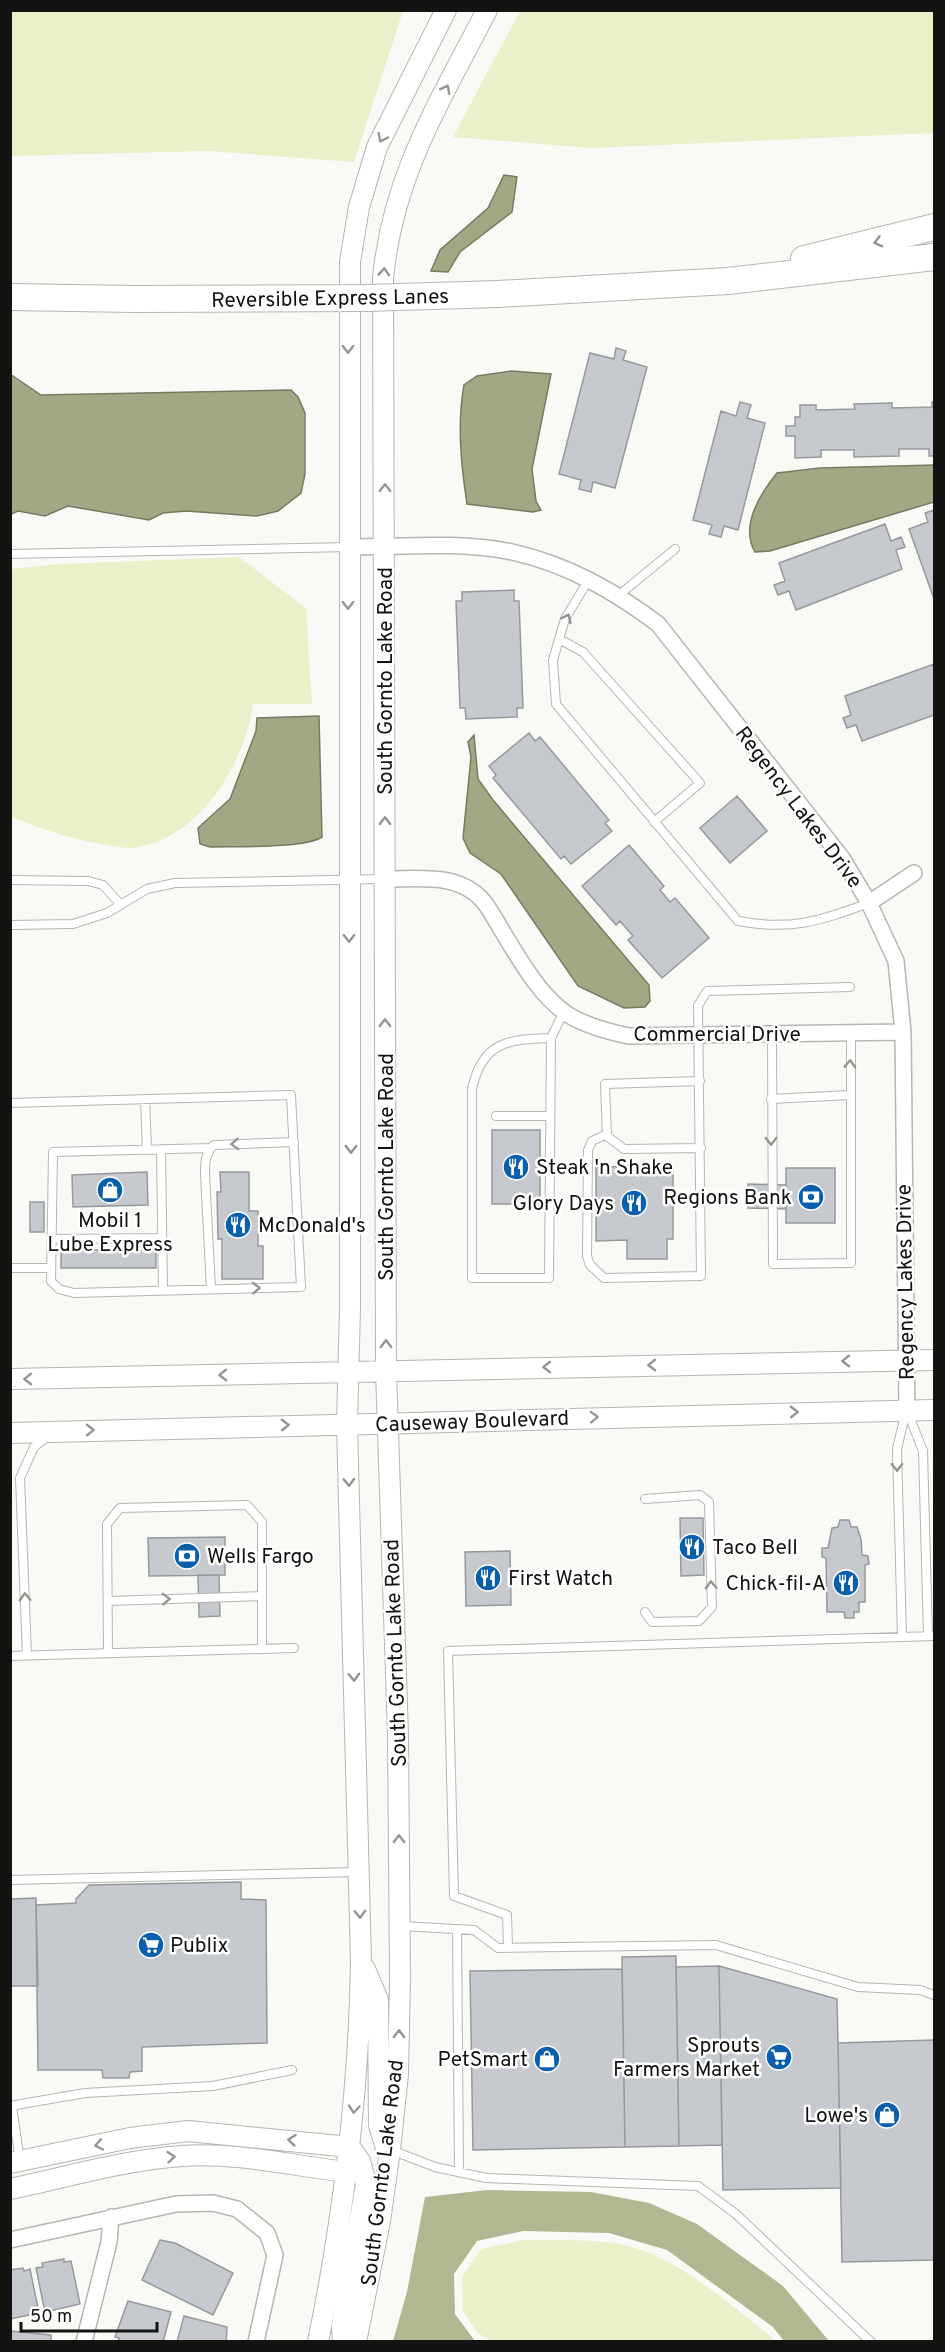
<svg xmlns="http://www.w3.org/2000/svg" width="945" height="2352" font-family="Overpass,sans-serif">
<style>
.green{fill:#ebf0cb}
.forest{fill:#b2b792}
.water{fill:#a3a884;stroke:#787b62;stroke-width:1.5}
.building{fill:#c6c9ce;stroke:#969a9e;stroke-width:1.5}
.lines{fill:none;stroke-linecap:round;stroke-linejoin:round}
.lane-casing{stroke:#b6b7b2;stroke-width:10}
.street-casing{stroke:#b6b7b2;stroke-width:18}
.secondary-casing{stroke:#b6b7b2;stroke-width:22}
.highway-casing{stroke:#b6b7b2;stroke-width:28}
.lane{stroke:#fff;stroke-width:8}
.street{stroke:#fff;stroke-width:15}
.secondary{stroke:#fff;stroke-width:20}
.highway{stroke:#fff;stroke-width:26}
.highway-bridge-casing{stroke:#b6b7b2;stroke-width:28;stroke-linecap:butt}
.highway-bridge{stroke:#fff;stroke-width:26}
.oneway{stroke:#959594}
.labels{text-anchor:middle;stroke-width:5;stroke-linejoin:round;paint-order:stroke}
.street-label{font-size:21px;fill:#131311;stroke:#fff}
.poi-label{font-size:21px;fill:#131311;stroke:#fff;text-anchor:start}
</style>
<rect width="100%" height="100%" fill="#f9faf5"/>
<path class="green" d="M10 11 11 10 403 11 354 162 209 151 11 156Z
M520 11H934V133L592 148 453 137Z
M239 557 306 608 312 704H253C245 765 197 843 130 848 123 848 114 846 107 845 69 839 46 830 11 817V569L60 564Z
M523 2240C551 2241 579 2239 606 2242 668 2248 720 2297 768 2334L774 2341H490L478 2333 463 2311 462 2277 481 2249Z"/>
<path class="forest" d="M487 2190 591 2192 649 2203 697 2224 783 2286 829 2341H784L773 2327 667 2250 609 2233 523 2231 477 2241 454 2274 455 2314 475 2341H393L407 2292 425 2197Z"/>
<path class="water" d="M504 175 517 177 512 212 460 252 448 272 431 271 440 250 488 208Z
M511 371 551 374 532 469 536 501 541 510 533 512 467 504C461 465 457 424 464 385L477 376Z
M10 374 41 395 291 390 298 397 305 413V474L301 493 278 511 257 516 186 511 163 513 149 520 68 506 45 516 18 511 11 514Z
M934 465V502L770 551 755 552C740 526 760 494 777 473L820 468Z
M319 716 322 837C303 849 235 846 210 847L200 844 198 828 230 799 256 731 257 718Z
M474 735 478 779 493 800 649 985 650 1001 645 1007 624 1008 578 986 501 874 470 853 463 838 471 757 468 742Z"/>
<path class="building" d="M616 348 626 351 623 360 647 367 615 488 593 482 591 492 579 489 581 480 559 474 590 353 614 359Z
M740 402 751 405 747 418 765 423 738 530 724 526 721 537 709 534 712 525 693 520 721 411 736 416Z
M932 402H934V456H929V449H899V456L854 457V450H821V457L795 458V436H786V426H795V417H800V405H816V410L855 409 854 404 892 403V408L932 407Z
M934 510V599L909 529 928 522 925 513Z
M885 524 891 541 901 537 905 547 896 550 902 569 796 610 789 591 778 595 774 585 785 581 779 563Z
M514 590V601H519L523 708H517V717L466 719 465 708H460L456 601H462V592Z
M934 664V715L862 741 856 725 847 728 843 718 851 715 845 696Z
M529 733 535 741 540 737 609 820 605 823 612 831 571 864 564 856 561 859 493 778 496 775 489 766Z
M737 796 767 831 730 863 700 828Z
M629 845 664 886 660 890 670 902 675 898 709 938 662 978 628 940 633 936 620 921 616 925 582 886Z
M492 1130H540V1204H492Z
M673 1166V1239H667V1259H627V1240L596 1241V1167Z
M786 1168H835V1223H786Z
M147 1172 148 1205 73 1207 72 1175Z
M220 1172H249V1211H258V1246H263V1279H222V1239H218L217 1192H221Z
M748 1184 786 1185V1209L748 1208Z
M30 1202H44V1232H30Z
M61 1250H156V1268H61Z
M680 1518H703L704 1575 681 1576Z
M840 1520H849L851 1527H857L861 1539 862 1555 868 1556 869 1564 865 1565V1602H859V1612H854V1618H845L844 1612H827L826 1558 822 1557V1548H828L832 1528 838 1527Z
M225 1537V1575L149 1576 148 1538Z
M510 1551 511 1605 466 1606 465 1552Z
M198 1575H219L220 1616 199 1617Z
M241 1882V1899L266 1900 267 2043 142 2047V2071L130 2072 129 2078H103L102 2070H38L36 1905 76 1903V1899L89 1885Z
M36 1898 38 1986H10V1899Z
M676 1956 679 2146 625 2147 622 1957Z
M719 1966 722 2145 679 2146 676 1967Z
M719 1966 837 1999 841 2188 723 2190Z
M622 1969 625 2147 473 2150 470 1971Z
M934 2040V2260L842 2262 838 2043Z
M160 2240 175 2243 233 2273 213 2315 142 2280Z
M64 2259V2262L71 2261 80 2304 45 2312 36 2268 43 2267 42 2263Z
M23 2268 24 2271 30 2269 39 2313 10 2319V2270Z
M128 2301 171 2312 163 2342H118L119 2338 115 2337Z
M184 2316 227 2327 226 2342H177Z
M10 2331 51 2335V2342H10Z"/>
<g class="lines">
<defs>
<path id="lane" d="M10 554 348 547
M589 579 565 619 553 660 556 704 738 921C792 931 819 921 869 903
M619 595 675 549
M559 639 583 652 700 783 654 822
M10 880 88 881 103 885 121 905
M10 925 73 924 107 913 147 889 175 883 383 879
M772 1034 773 1264 851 1263V1033
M551 1038 549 1278H472V1089C482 1042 508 1039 551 1038L564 1011
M700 1081 605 1084 607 1136 624 1149 701 1148
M145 1099 147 1150
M771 1099 850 1095
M10 1103 291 1095 301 1287 74 1293 59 1289 51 1281 53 1152 211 1148
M496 1116H549
M607 1134 592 1141 588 1150 587 1256 590 1265 604 1278 701 1276 698 1006 707 991 850 987
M161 1149 163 1290
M52 1239 162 1238
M10 1268H51
M211 1289 205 1174C205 1163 205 1153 214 1145L294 1142
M908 1413 923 1451 928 1636
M108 1601 262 1596
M645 1612 652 1622 699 1621 712 1607 709 1502 700 1495 645 1499
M902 1637 897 1449 906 1411
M108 1653 107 1524 120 1508 247 1505 262 1522V1649
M10 1656 294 1648
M27 1656 20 1478 34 1447 48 1436
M10 1880 357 1872
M401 1926 474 1930 498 1948 716 1945 858 1987 920 1990 934 1995
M457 1929 459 2171
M508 1947 507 1915 454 1896 448 1651 934 1636
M10 2106 85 2093 213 2086 292 2070
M12 2106 20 2161
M391 2150 435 2167 486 2178 698 2186 736 2214 871 2342"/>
<path id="street" d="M348 547C401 547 459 541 512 552 567 564 614 591 658 624L842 858 869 903 896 961 903 1032 907 1410
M385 879C422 879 463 872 487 906 509 940 536 997 572 1017 590 1027 609 1032 629 1036L903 1032
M869 903 914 873
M10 2240 176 2204 213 2203 237 2209 267 2233 275 2255 256 2342
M84 2342 109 2242 111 2217"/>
<path id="secondary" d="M10 1379 934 1360
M10 1433 934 1410
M365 1969 378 2000 379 2125 386 2148
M10 2163 130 2138 188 2131 350 2147 360 2161 366 2184 342 2326 343 2342
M10 2189C67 2177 125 2160 182 2156 235 2152 295 2166 347 2172
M318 2342C344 2215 359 2090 361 1961L347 1424 350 1307V262L359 207 377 147 446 10
M356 2342 380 2221 390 2150 398 2074 400 1979 398 1736 386 1371 383 278C393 174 440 102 487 10"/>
<path id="highway" d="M804 259 934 227
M498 294 728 281 934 257
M10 297 136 299"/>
</defs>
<use href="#lane" class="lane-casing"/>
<use href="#street" class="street-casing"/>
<use href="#secondary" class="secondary-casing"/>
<use href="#highway" class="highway-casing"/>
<use href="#lane" class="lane"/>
<use href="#street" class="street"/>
<use href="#secondary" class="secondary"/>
<use href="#highway" class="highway"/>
<defs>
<path id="highway-bridge" d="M136 299 366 298 498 294"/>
</defs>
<use href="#highway-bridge" class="highway-bridge-casing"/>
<use href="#highway-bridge" class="highway-bridge"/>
</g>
<defs><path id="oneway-chevron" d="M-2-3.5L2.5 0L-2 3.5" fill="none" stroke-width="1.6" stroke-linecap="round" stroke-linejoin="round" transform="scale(1.5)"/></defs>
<g class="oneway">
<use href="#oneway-chevron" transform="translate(446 89) rotate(-63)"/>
<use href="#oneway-chevron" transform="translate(382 138) rotate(115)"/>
<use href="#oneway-chevron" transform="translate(878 242) rotate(165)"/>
<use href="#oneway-chevron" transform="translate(384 272) rotate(-86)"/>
<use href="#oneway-chevron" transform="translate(348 349) rotate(90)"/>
<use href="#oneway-chevron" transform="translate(385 488) rotate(-90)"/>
<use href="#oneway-chevron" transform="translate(348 605) rotate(90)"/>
<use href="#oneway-chevron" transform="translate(567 618) rotate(-65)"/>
<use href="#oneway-chevron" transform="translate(385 821) rotate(-90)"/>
<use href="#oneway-chevron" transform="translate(349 938) rotate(89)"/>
<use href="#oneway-chevron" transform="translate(385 1023) rotate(-90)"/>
<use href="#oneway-chevron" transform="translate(850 1064) rotate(-88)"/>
<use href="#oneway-chevron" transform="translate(771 1141) rotate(89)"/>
<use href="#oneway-chevron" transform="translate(235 1144) rotate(178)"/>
<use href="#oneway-chevron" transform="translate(351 1149) rotate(90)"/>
<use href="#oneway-chevron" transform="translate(256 1288) rotate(-2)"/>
<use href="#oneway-chevron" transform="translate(386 1344) rotate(-90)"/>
<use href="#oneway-chevron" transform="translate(846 1361) rotate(179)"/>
<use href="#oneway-chevron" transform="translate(652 1365) rotate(179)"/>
<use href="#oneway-chevron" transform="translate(547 1367) rotate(179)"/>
<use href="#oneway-chevron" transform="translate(223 1375) rotate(179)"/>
<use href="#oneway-chevron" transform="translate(28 1379) rotate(179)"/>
<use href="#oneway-chevron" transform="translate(794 1412) rotate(-1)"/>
<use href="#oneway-chevron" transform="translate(594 1417) rotate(-2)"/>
<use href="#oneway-chevron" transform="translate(285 1425) rotate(-1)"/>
<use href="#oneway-chevron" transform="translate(90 1430) rotate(-1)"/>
<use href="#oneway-chevron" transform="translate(897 1467) rotate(89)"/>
<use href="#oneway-chevron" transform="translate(349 1482) rotate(88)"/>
<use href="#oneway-chevron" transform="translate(711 1585) rotate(-92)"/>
<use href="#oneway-chevron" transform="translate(25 1597) rotate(-92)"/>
<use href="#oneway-chevron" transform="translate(166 1599) rotate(-2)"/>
<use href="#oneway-chevron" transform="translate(354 1677) rotate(88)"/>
<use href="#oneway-chevron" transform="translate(399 1839) rotate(-91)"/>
<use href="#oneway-chevron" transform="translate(360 1914) rotate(88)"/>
<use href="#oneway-chevron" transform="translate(399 2034) rotate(-89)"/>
<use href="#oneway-chevron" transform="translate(354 2109) rotate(95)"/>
<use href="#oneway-chevron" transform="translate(292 2140) rotate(-174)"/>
<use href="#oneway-chevron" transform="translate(99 2145) rotate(168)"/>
<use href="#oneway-chevron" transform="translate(171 2157) rotate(-5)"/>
</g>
<defs>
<symbol id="restaurant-disc" viewBox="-11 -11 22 22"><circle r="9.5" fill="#095fac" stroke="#fff"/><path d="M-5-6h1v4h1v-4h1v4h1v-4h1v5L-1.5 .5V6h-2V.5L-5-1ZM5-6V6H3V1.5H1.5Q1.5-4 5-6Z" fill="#fff"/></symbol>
<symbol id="shop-disc" viewBox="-11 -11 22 22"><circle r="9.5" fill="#095fac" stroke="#fff"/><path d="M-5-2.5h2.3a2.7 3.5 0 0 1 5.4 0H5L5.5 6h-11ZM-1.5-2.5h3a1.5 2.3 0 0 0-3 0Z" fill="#fff"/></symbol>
<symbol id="bank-disc" viewBox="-11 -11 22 22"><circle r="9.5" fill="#095fac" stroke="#fff"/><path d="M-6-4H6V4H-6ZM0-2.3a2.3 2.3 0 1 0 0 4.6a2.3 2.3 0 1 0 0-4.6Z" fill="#fff"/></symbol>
<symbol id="supermarket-disc" viewBox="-11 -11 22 22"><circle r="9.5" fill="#095fac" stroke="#fff"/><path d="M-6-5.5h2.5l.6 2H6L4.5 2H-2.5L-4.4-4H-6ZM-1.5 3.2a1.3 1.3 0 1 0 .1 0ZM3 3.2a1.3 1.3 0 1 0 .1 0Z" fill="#fff"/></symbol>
</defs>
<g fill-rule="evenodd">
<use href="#restaurant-disc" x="501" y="1152" width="30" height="30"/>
<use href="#shop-disc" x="95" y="1175" width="30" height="30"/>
<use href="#bank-disc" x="796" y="1182" width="30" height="30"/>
<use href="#restaurant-disc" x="619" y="1188" width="30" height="30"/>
<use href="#restaurant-disc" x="223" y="1210" width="30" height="30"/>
<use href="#restaurant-disc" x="677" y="1532" width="30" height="30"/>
<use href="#bank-disc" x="172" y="1541" width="30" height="30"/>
<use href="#restaurant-disc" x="473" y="1563" width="30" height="30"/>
<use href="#restaurant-disc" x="831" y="1568" width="30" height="30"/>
<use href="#supermarket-disc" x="136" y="1930" width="30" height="30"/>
<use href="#supermarket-disc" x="764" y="2042" width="30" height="30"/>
<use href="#shop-disc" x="532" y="2044" width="30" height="30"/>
<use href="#shop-disc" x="872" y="2100" width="30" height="30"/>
</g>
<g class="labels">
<g class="street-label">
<text transform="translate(330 298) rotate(-1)" y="7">Reversible Express Lanes</text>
<text transform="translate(385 681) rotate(-90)" y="7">South Gornto Lake Road</text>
<text transform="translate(799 807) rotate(53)" y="7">Regency Lakes Drive</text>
<text x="717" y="1041">Commercial Drive</text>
<text transform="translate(386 1167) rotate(-90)" y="7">South Gornto Lake Road</text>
<text transform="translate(905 1282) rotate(-91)" y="7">Regency Lakes Drive</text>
<text transform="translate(472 1421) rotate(-2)" y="7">Causeway Boulevard</text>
<text transform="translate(395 1653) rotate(-92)" y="7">South Gornto Lake Road</text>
<text transform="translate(382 2173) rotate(-83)" y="7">South Gornto Lake Road</text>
</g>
<g class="poi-label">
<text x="536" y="1174">Steak 'n Shake</text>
<text x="792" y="1204" text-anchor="end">Regions Bank</text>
<text x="614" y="1210" text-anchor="end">Glory Days</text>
<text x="110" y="1227" text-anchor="middle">Mobil 1<tspan x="110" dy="24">Lube Express</tspan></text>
<text x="258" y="1232">McDonald's</text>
<text x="712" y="1554">Taco Bell</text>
<text x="207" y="1563">Wells Fargo</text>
<text x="508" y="1585">First Watch</text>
<text x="826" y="1590" text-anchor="end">Chick-fil-A</text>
<text x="170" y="1952">Publix</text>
<text x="760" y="2052" text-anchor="end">Sprouts<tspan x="760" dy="24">Farmers Market</tspan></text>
<text x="528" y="2066" text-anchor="end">PetSmart</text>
<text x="868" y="2122" text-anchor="end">Lowe's</text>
</g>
</g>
<rect width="945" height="2352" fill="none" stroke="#131311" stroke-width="24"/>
<path d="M21 2322v9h136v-9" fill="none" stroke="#131311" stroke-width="3"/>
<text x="30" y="2322" font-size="18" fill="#131311" stroke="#ffffff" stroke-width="4.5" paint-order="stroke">50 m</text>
</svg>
